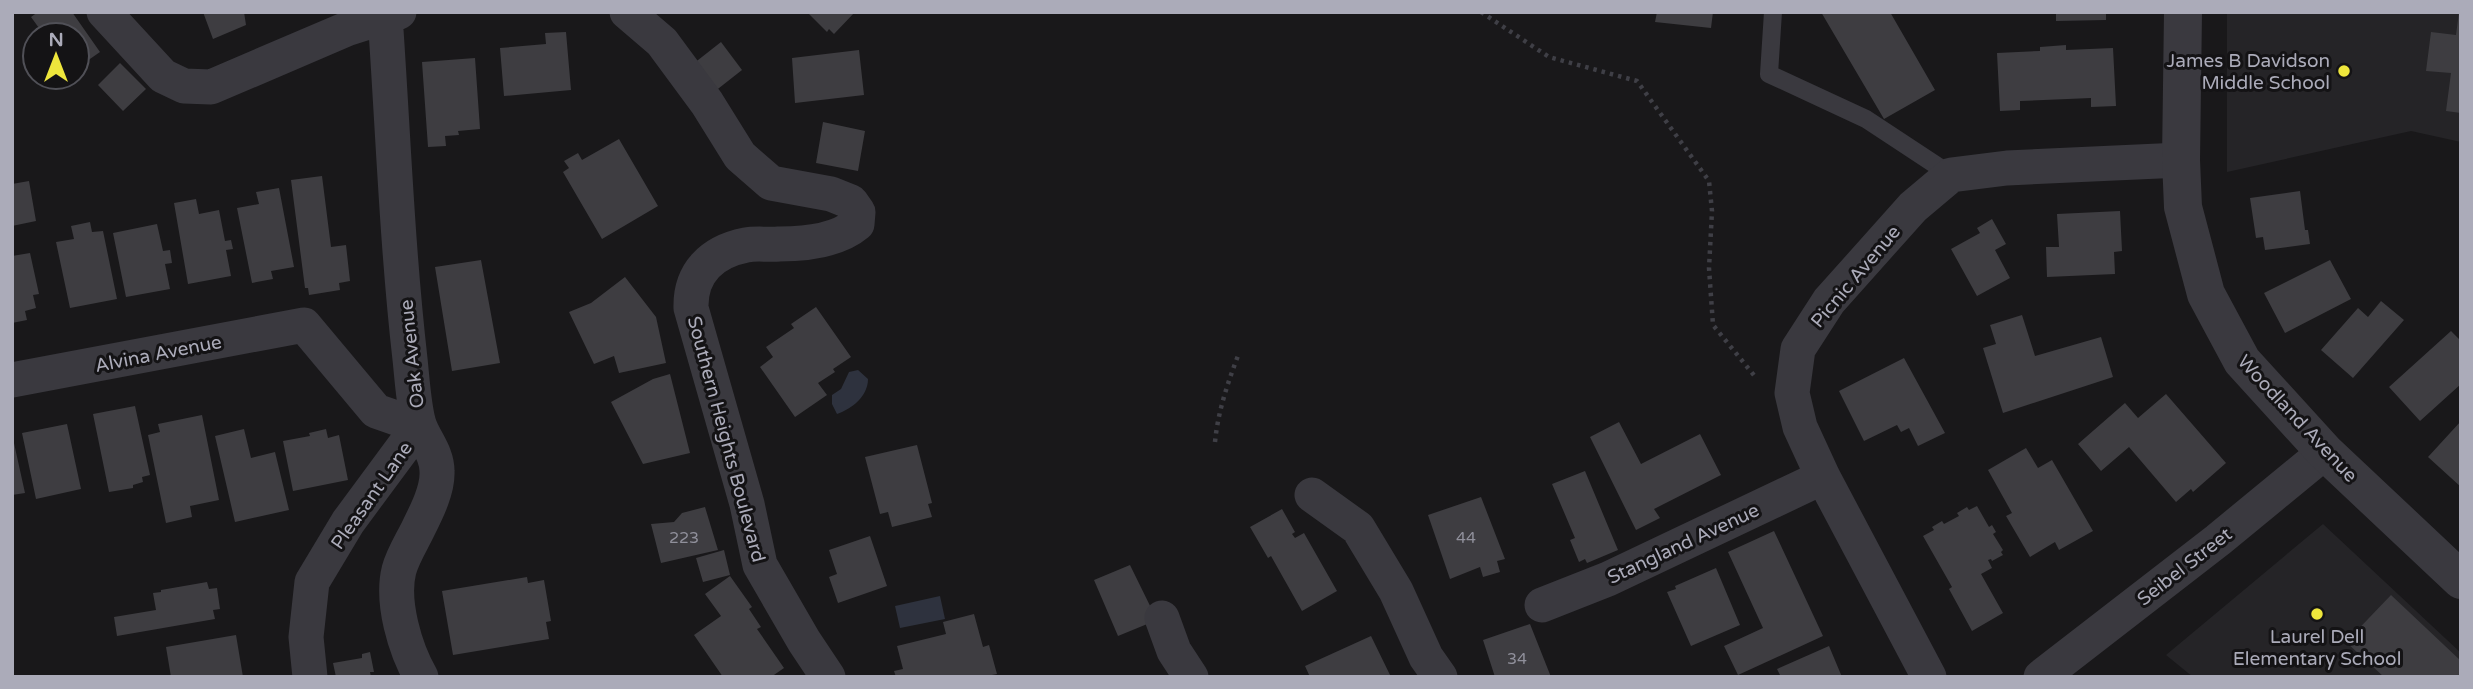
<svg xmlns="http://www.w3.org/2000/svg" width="2473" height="689" font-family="'Varela Round',sans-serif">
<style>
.built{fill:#252427}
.water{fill:#2e323e}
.building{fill:#3e3d41}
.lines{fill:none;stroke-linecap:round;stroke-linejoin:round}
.path{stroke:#3f3f46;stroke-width:4.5;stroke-dasharray:3.5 5;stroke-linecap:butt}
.service{stroke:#3a393f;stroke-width:18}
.minor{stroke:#3a393f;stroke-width:35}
.tertiary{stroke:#3a393f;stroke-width:38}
.poi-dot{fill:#eee63c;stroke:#141315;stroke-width:2.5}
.labels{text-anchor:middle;stroke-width:6;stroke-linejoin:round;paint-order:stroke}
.number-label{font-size:16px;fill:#90909b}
.poi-label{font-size:19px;fill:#ababb9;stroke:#141315;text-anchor:end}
.street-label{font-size:19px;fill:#ababb9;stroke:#141315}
</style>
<rect width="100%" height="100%" fill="#19181a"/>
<path class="built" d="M2227 12H2461V142L2411 131 2227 172Z
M2323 524 2461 653V677H2193L2166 655Z"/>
<path class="water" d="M858 370 868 379C868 396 852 409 837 414L832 404V395L841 389 849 372Z
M940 596 945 619 900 628 895 606Z"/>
<path class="building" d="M38 12H72L100 52 77 68V35H44L31 17Z
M203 12H244L246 25 213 39Z
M810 12H855L834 34 829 29 827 32 809 14Z
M1657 12H1713L1711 28 1655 22Z
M1821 12H1890L1935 90 1884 119Z
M2056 12H2106V20L2056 21Z
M2459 12H2461V113L2446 111 2451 73 2426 71 2431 32 2456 35Z
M566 32 571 90 504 96 500 48 546 44 545 33Z
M721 42 742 70 714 92 693 64Z
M2066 45V50L2113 48 2116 106 2091 107V98L2020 101V110L2000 111 1997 53 2040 51V47Z
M859 50 864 95 795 103 792 58Z
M475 58 480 129 458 131 459 135 445 136 446 146 428 147 422 62Z
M120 63 146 89 123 111 98 85Z
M823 122 865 131 858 171 816 163Z
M619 139 658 206 602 239 563 172 569 168 564 161 578 153 582 160Z
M322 176 331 247 346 245 350 281 339 283 340 290 309 295 308 288H305L291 180Z
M29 181 36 221 12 226V184Z
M279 188 294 267 271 271 273 279 252 283 237 208 259 204 256 192Z
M2300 191 2305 230H2308L2310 244 2265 250 2263 237 2256 238 2250 198Z
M196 199 199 214 219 210 225 241 231 240 233 249 226 250 231 276 188 284 174 203Z
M2120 211 2122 251 2114 252 2115 274 2047 277 2046 247H2059L2057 214Z
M1992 219 2006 244 1995 250 2010 278 1977 296 1951 249 1980 233 1977 228Z
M90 222 92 232 103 231 117 299 70 308 56 242 74 239 71 226Z
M157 224 163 251 170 250 172 263 165 264 170 289 126 297 113 233Z
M30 253 39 294 33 295 36 308 25 311 27 320 12 323V256Z
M481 260 500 363 452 371 435 267Z
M2330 260 2351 299 2285 333 2264 293Z
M625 277 656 317 666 363 619 373 614 356 594 364 569 312 591 303Z
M2381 301 2404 320 2353 378 2321 350 2358 308 2368 317Z
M816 307 851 357 833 369 835 372 818 383 827 395 795 417 760 367 773 357 766 347 794 328 791 324Z
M2022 315 2035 356 2101 337 2113 377 2003 413 1983 348 1996 344 1990 325Z
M2451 331 2461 341V384L2420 421 2389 387Z
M1904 358 1945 433 1918 446 1909 428 1901 432 1897 425 1864 441 1839 391Z
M670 374 690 453 643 464 611 402 653 379Z
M2166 394 2226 463 2193 492 2191 489 2176 502 2129 447 2101 471 2078 444 2125 403 2138 418Z
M135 406 150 475 142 477 143 482 133 485V488L109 492 93 414Z
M202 415 219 500 190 506 192 517 166 523 148 435 160 432 158 424Z
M2461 421V487L2428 457Z
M1619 422 1641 464 1700 434 1721 475 1654 509 1660 518 1636 530 1590 437Z
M67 424 81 489 36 499 22 433Z
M244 429 251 458 275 452 289 510 235 522 215 436Z
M326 429 328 438 339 435 348 480 293 491 283 441 310 436 309 433Z
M12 434 25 493 12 495Z
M917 445 932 503 928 504 932 517 892 527 888 512 880 514 865 457Z
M2026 448 2038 468 2052 460 2093 531 2059 550 2055 542 2030 557 2006 516 2012 513 1988 470Z
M1585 471 1618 550 1587 563 1585 559 1579 562 1570 540 1575 538 1552 484Z
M1481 497 1505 559 1497 561 1500 572 1483 577 1480 567 1450 579 1428 515Z
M1977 506 1989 527 1992 525 1996 532 1993 534 2003 550 2001 552 2003 555 1992 561 1991 559 1988 560 1992 568 1981 574 2003 613 1972 631 1949 589 1952 587 1923 536 1934 530 1932 527 1942 521 1944 524 1959 516 1957 513 1967 507 1969 510Z
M705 507 718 550 661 563 651 524 674 522 682 513Z
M1282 509 1295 532 1292 534 1295 538 1304 533 1337 591 1302 611 1271 556 1268 558 1250 527Z
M1774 531 1823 636 1738 675 1724 646 1763 628 1728 552Z
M870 536 887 586 838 603 829 577 837 574 829 550Z
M724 550 730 575 703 582 696 558Z
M1130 565 1157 620 1118 636 1094 580Z
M1716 568 1740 625 1691 646 1667 592 1676 589 1675 586Z
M730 576 752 607 749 609 761 627 757 629 784 668 771 677H723L694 635 721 616 705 594Z
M527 577 528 583 544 580 551 621 546 622 549 639 453 655 442 591Z
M207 582 209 589 217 588 220 609 213 610 215 619 117 636 114 617 156 610 153 593 161 592V590Z
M2391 595 2461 661V677H2384L2346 642Z
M974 614 983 647 989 645 997 674 992 675V677H896L894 671 903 669 897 646 946 634 943 622Z
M1530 624 1551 677H1495L1483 640Z
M236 635 243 677H171L166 647Z
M1371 636 1391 677H1310L1305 666Z
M1829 646 1842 677H1781L1777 669Z
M370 652 374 672H370L371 677H336L333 663 362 658V654Z"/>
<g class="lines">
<path class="path" d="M1481 12 1549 57 1637 81 1709 181 1712 211 1709 268 1713 325 1757 379
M1215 442C1218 411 1228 382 1239 353"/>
<path class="service" d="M1773 12 1769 74 1866 119 1951 175"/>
<path class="minor" d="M104 12 163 76 184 86 211 87 349 28 399 12
M627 12 662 42 707 103 740 156 771 183 831 194 851 202 858 212 857 224C837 241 805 244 779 244 769 245 756 243 746 245 711 252 690 273 691 308L747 504 760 565 804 641 828 677
M385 15C393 130 397 245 410 359 412 377 414 412 420 427 426 442 437 454 437 471 438 489 427 511 419 527 413 540 403 555 399 570 391 602 405 649 421 677
M12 380 304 325 376 411 419 426 348 522 312 582 306 637 310 677
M1312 495 1358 528 1396 591 1426 657 1440 677
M1542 605 1608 579 1823 477
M1162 618 1174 651 1191 677
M1929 677 1823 477 1800 427 1792 393 1798 349 1829 301 1913 207 1951 175 2007 168 2181 160
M2041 677 2218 540 2325 452"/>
<path class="tertiary" d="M2183 12 2181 160 2183 207 2206 294 2242 361 2325 452 2461 580"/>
</g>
<g class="poi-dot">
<circle cx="2344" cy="71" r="7"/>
<circle cx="2317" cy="614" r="7"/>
</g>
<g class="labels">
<g class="number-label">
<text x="684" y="543">223</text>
<text x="1466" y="543">44</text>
<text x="1517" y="664">34</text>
</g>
<g class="poi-label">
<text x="2330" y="67">James B Davidson<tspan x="2330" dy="22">Middle School</tspan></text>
<text x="2317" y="643" text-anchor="middle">Laurel Dell<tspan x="2317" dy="22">Elementary School</tspan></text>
</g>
<g class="street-label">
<text transform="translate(1855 276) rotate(-50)" y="7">Picnic Avenue</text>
<text transform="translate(158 353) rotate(-11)" y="7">Alvina Avenue</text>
<text transform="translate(411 354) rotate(-96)" y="7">Oak Avenue</text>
<text transform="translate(2298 418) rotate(47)" y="7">Woodland Avenue</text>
<text transform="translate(727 439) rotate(75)" y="7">Southern Heights Boulevard</text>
<text transform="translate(371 495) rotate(-55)" y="7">Pleasant Lane</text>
<text transform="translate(1683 543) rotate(-25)" y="7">Stangland Avenue</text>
<text transform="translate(2184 566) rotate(-38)" y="7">Seibel Street</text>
</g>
</g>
<rect width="2473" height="689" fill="none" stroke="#ababb9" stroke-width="28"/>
<g transform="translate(56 56)"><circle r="33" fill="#141315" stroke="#505057" stroke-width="2"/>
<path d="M0-5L12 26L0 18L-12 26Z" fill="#eee63c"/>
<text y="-10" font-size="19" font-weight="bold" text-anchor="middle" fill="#ababb9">N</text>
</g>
</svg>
